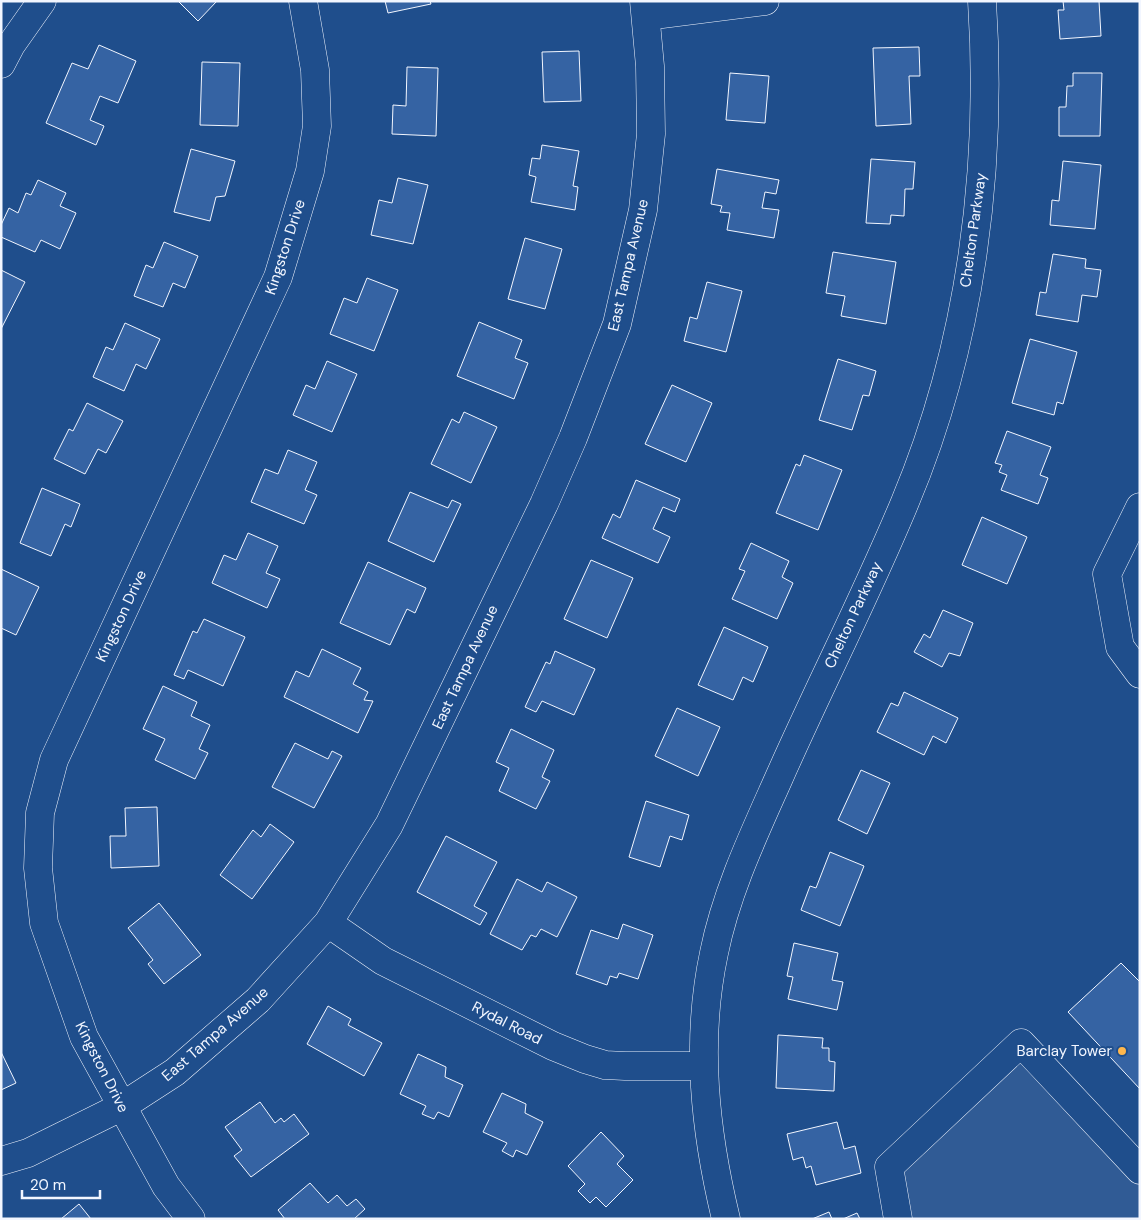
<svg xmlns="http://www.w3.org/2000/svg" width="1141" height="1220" font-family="'DM Sans',sans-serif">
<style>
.parking{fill:#305b95;stroke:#a8bbd7}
.building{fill:#3563a3;stroke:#f2f6ff}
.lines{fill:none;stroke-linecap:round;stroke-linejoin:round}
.minor-casing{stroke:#f2f6ff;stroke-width:29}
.minor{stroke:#1f4e8c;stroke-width:28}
.poi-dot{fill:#ffb74d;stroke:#1f4e8c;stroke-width:2}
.labels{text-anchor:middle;stroke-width:4;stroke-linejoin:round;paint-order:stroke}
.street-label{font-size:15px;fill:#f2f6ff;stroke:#1f4e8c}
.poi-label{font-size:15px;fill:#f2f6ff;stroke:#1f4e8c;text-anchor:end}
</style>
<rect width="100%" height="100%" fill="#1f4e8c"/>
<path class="parking" d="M1021 1043 1140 1170V1219H898L889 1167Z"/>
<path class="building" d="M178 1H217L198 21Z
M385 1H430L431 4 388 13Z
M1063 1H1099L1101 36 1060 39 1058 10H1064Z
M99 45 136 61 118 103 100 96 90 120 104 126 96 145 46 123 72 63 88 69Z
M919 47 920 76H909L911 124 876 126 873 48Z
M579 51 581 101 544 102 542 52Z
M202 62 240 63 238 126 200 125Z
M407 67 438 68 436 136 392 134 393 105 406 106Z
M730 73 769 76 765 123 726 120Z
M1073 73H1102L1100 136H1059V107H1066L1067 86H1073Z
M542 145 579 151 573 186 578 187 575 210 531 202 536 177 529 175 532 158 540 159Z
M191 149 235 161 225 196 216 197 210 221 174 212Z
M871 159 915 162 913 189H905L904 216 891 215 890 224 866 223Z
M1063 161 1101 165 1095 229 1050 225 1052 200 1059 201Z
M717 169 779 180 776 194 765 192 762 208 779 210 774 238 727 230 730 213 720 212 722 206 711 204Z
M398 178 428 185 413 244 371 235 379 200 392 203Z
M38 180 66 193 60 206 76 213 60 249 41 240 35 252 1 237V225L9 208 18 213 26 193 31 195Z
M525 238 562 249 545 309 508 299Z
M164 242 198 256 185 288 173 283 163 307 134 296 146 265 153 268Z
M833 252 896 262 886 324 841 316 845 296 826 293Z
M1053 254 1086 259 1085 268 1101 270 1097 297 1082 295 1078 322 1036 315 1040 292 1046 293Z
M1 270 25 282 1 329Z
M367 278 398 290 374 351 330 334 344 298 357 303Z
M707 282 742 291 726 352 684 341 690 317 697 319Z
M479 322 522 340 515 358 528 363 514 399 457 376Z
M125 323 160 339 146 369 136 364 124 391 93 377 106 347 113 350Z
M1030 339 1077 352 1063 404 1057 402 1054 415 1012 403Z
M838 359 876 371 869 396 863 395 852 430 819 420Z
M327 361 357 374 332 432 293 415 306 385 315 389Z
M672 385 712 403 686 462 645 444Z
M87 403 123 421 106 453 98 449 85 474 54 459 69 429 73 431Z
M464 412 497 427 471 483 431 464 452 419 459 423Z
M1007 431 1051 447 1040 475 1048 478 1038 504 1001 490 1007 475 999 472 1002 465 995 463Z
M288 450 317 462 305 490 317 495 304 524 251 502 265 469 278 474Z
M804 455 842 470 818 530 776 513 796 464 800 466Z
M636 480 680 499 675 512 663 507 653 529 670 537 658 563 602 538 613 514 620 518Z
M42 488 80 504 71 527 65 524 51 556 20 543Z
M410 492 448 508 452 500 461 504 434 562 388 541Z
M982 517 1027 537 1007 584 962 565Z
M248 533 278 546 266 573 280 579 267 608 212 583 224 555 236 560Z
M751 543 789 561 782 577 793 583 777 619 732 599 745 571 739 569Z
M591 560 633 578 607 638 564 619Z
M368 562 426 588 415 613 407 609 390 645 340 623Z
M1 569 39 587 16 635 1 628Z
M943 610 973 623 960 656 949 653 942 667 914 652 924 634 930 638Z
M204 619 245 637 223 686 188 670 184 679 174 675 193 631 197 633Z
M724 627 768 647 753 682 743 677 733 700 698 685Z
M322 649 361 668 353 684 368 692 364 700 373 701 358 733 284 697 296 671 309 677Z
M555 651 595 669 574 715 542 701 536 712 525 707 546 662 550 664Z
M163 686 197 702 191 716 210 725 199 749 208 753 195 779 155 760 165 739 143 729Z
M904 692 958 718 946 743 933 736 924 755 877 732 891 703 898 706Z
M677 708 720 727 698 776 655 756Z
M511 729 554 750 542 777 550 781 536 809 499 791 509 768 496 762Z
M295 743 328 759 332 751 342 756 314 808 272 787Z
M861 770 890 783 867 834 838 820Z
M646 801 689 815 682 840 670 836 660 867 629 857Z
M157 807 159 866 111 868 110 836H126L125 808Z
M270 824 294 842 252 899 220 875 253 830 261 837Z
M446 836 497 862 474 906 487 913 480 925 417 892Z
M830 852 864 866 840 926 801 910 810 886 816 888Z
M517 879 542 892 547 882 577 897 557 937 541 929 536 937 531 935 522 950 490 934Z
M159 903 201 955 164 984 148 964 153 960 128 928Z
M623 924 653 935 638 979 619 973 617 978 610 976 607 985 576 974 591 930 618 939Z
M794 943 838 953 832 980 843 982 837 1010 788 999 793 977 787 976Z
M1121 963 1140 982V1089L1068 1012Z
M328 1006 351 1019 348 1025 382 1043 364 1076 307 1044Z
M778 1035 823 1038 822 1048H829V1061L835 1062 834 1091 776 1088Z
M1 1052 16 1083 1 1090Z
M418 1054 446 1067 445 1077 463 1085 449 1117 438 1112 434 1119 422 1114 426 1106 400 1094Z
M502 1093 526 1104 525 1113 543 1122 527 1155 516 1150 513 1157 502 1151 507 1143 483 1132Z
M260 1102 275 1123 281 1118 284 1122 294 1114 309 1134 251 1177 234 1156 242 1150 225 1127Z
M837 1122 844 1149 855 1146 861 1173 816 1185 811 1166 806 1168 803 1157 793 1160 787 1134Z
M601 1132 624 1156 617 1164 633 1180 606 1207 596 1197 590 1203 578 1191 585 1184 568 1166Z
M310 1183 328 1203 337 1195 347 1206 356 1199 365 1209 354 1219H285L278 1210Z
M79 1204 91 1219H61Z
M829 1212 832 1219H812Z
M857 1213 860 1219H843Z"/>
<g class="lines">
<defs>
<path id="minor" d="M646 16 765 1
M1 64 11 45 42 1
M1140 507 1107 574 1120 647 1140 674
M328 923 383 961 553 1046 585 1059 605 1065 625 1066H704
M1 1161 28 1153 121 1107 175 1072 258 1000 328 923 389 825 544 504 573 438 617 324 643 210 651 134 650 66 644 1
M191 1219 166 1186 84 1037 44 923 38 868 40 813 54 760 278 277 310 171 317 126 315 70 303 1
M726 1219C705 1132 695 1042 714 953 726 893 753 836 778 780 819 687 866 596 905 502 971 345 993 169 982 1
M898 1219 889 1167 1021 1043 1140 1170"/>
</defs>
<use href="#minor" class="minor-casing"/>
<use href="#minor" class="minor"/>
</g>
<circle class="poi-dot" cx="1122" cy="1051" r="5"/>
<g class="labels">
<g class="street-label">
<text transform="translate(973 230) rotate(-82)" y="5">Chelton Parkway</text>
<text transform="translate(285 247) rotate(-72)" y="5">Kingston Drive</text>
<text transform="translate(628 265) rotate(-77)" y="5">East Tampa Avenue</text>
<text transform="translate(853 615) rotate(-65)" y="5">Chelton Parkway</text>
<text transform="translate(121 616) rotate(-65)" y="5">Kingston Drive</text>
<text transform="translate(465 667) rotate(-65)" y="5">East Tampa Avenue</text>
<text transform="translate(507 1023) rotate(27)" y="5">Rydal Road</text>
<text transform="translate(215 1034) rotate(-41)" y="5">East Tampa Avenue</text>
<text transform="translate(102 1067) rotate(63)" y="5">Kingston Drive</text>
</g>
<g class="poi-label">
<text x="1112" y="1056">Barclay Tower</text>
</g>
</g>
<rect width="1141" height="1220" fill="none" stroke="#f2f6ff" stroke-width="5"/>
<path d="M22 1190v8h78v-8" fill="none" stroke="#f2f6ff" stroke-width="2.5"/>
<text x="30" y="1190" font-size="15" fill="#f2f6ff" stroke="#1f4e8c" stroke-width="4" paint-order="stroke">20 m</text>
</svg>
